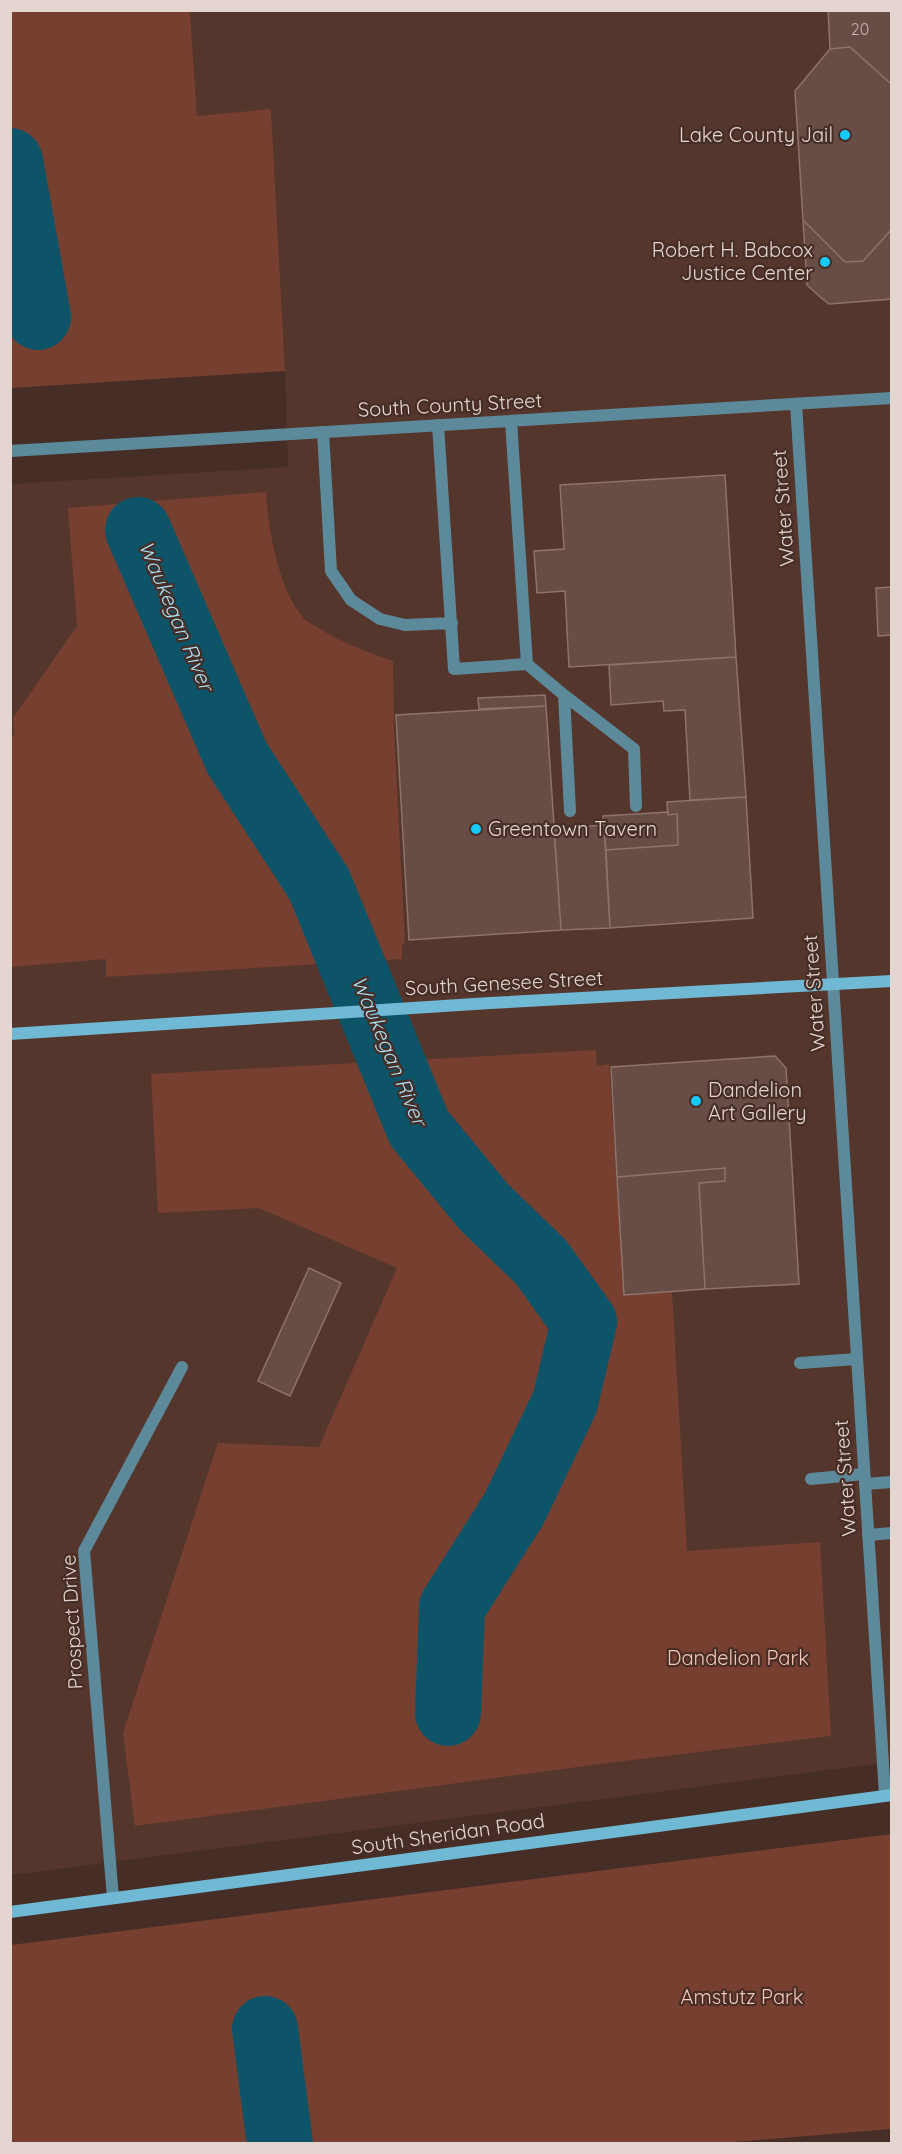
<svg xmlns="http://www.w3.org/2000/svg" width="902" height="2154" font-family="Quicksand,sans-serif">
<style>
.built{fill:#55362d}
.green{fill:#773f30}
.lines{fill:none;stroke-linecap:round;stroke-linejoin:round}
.river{stroke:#0d5469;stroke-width:66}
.building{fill:#674d45;stroke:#8f726a;stroke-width:1.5}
.lane{stroke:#5d8a9b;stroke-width:12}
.street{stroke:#5d8a9b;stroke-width:12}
.secondary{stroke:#70b9d5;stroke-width:12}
.poi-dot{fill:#16cafb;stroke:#462d26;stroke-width:2}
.labels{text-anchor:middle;stroke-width:4.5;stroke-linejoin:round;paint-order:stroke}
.number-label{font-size:16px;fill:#c6b3ad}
.poi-label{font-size:20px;fill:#e5d5d0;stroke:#462d26;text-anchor:end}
.street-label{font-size:20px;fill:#e5d5d0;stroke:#462d26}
.park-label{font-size:20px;fill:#f9c7b8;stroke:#462d26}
.water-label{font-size:21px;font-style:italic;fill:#a9ddf2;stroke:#462d26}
</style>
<rect width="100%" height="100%" fill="#462d26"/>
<path class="built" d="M190 11H891V1762L11 1875V484L288 467 285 371 271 110 197 116Z"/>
<path class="green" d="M11 10 190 11 197 116 271 109 285 371 11 388Z
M266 492C268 528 278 587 302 616 305 621 312 624 317 627 341 642 366 652 393 661L394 732 405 942 402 945V959L106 977V959L11 967V737L14 736 13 718 77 626 68 508Z
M596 1050 597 1066 609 1064 624 1295 672 1292 687 1551 820 1542 831 1736 600 1764 135 1826 123 1733 218 1443 319 1447 397 1268 259 1208 158 1213 151 1074Z
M891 1834V2129L711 2144 11 2143V1945Z"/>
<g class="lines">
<path class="river" d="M10 161 38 317
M138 530 237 758 319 884 419 1128 484 1207 541 1262 584 1322 565 1402 514 1509 452 1607 448 1713
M265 2029 280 2144"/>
</g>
<path class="building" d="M828 10H892V82H889L850 47 830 49Z
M850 47 889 82H892V229L863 261 845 262 803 220 795 91 830 49Z
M803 220 845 262 863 261 892 229V299L829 304 819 296 807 285Z
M725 475 736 657 569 667 565 591 537 593 534 551 564 549 560 485Z
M892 587V635L878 636 876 588Z
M736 657 746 797 690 800 685 710 664 711 663 701 611 705 609 665Z
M545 695 546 706 479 709 478 698Z
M546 706 561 930 409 940 396 715Z
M746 797 753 918 610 928 606 850 678 845 677 814 668 815 667 802Z
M668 812V815L677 814 678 845 606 850 603 816Z
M604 825 610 928 561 930 554 829Z
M775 1056 786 1068 799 1284 705 1289 699 1183 725 1181V1168L617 1177 611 1067Z
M725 1168V1181L699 1183 705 1289 624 1295 617 1177Z
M309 1268 341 1283 290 1396 258 1381Z"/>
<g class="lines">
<path class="lane" d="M511 421 527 664
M438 425 454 669 527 664 564 695 570 811
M323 432 331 571 351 600 380 619 405 625 452 623
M564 695 634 749 636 806
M800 1363 857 1359
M811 1479 864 1474
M865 1484 892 1482
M868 1535 892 1533
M113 1898 84 1551 182 1367"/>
<path class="street" d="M796 404 885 1795
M10 451 892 398"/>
<path class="secondary" d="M10 1034 490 1003 892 981
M10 1912 892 1795"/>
</g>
<g class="poi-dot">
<circle cx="845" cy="135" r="6"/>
<circle cx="825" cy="262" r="6"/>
<circle cx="476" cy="829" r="6"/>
<circle cx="696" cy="1101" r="6"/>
</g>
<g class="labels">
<g class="number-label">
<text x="860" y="35">20</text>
</g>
<g class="poi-label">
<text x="833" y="142">Lake County Jail</text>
<text x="813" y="257">Robert H. Babcox<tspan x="813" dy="23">Justice Center</tspan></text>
<text x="488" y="836" text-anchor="start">Greentown Tavern</text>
<text x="708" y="1097" text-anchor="start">Dandelion<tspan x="708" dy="23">Art Gallery</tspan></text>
</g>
<g class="street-label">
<text transform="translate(450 405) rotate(-3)" y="7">South County Street</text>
<text transform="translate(783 508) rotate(-94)" y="7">Water Street</text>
<text transform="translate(504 983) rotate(-3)" y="7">South Genesee Street</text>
<text transform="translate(814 993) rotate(-94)" y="7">Water Street</text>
<text transform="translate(845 1478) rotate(-94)" y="7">Water Street</text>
<text transform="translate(72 1622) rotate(-93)" y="7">Prospect Drive</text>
<text transform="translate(448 1834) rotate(-8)" y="7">South Sheridan Road</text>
</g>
<g class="park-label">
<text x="738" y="1665">Dandelion Park</text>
<text x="742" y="2004">Amstutz Park</text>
</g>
<g class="water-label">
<text transform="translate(176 616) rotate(67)" y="7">Waukegan River</text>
<text transform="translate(389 1051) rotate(67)" y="7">Waukegan River</text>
</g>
</g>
<rect width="902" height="2154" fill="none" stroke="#e5d5d0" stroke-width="24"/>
</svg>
